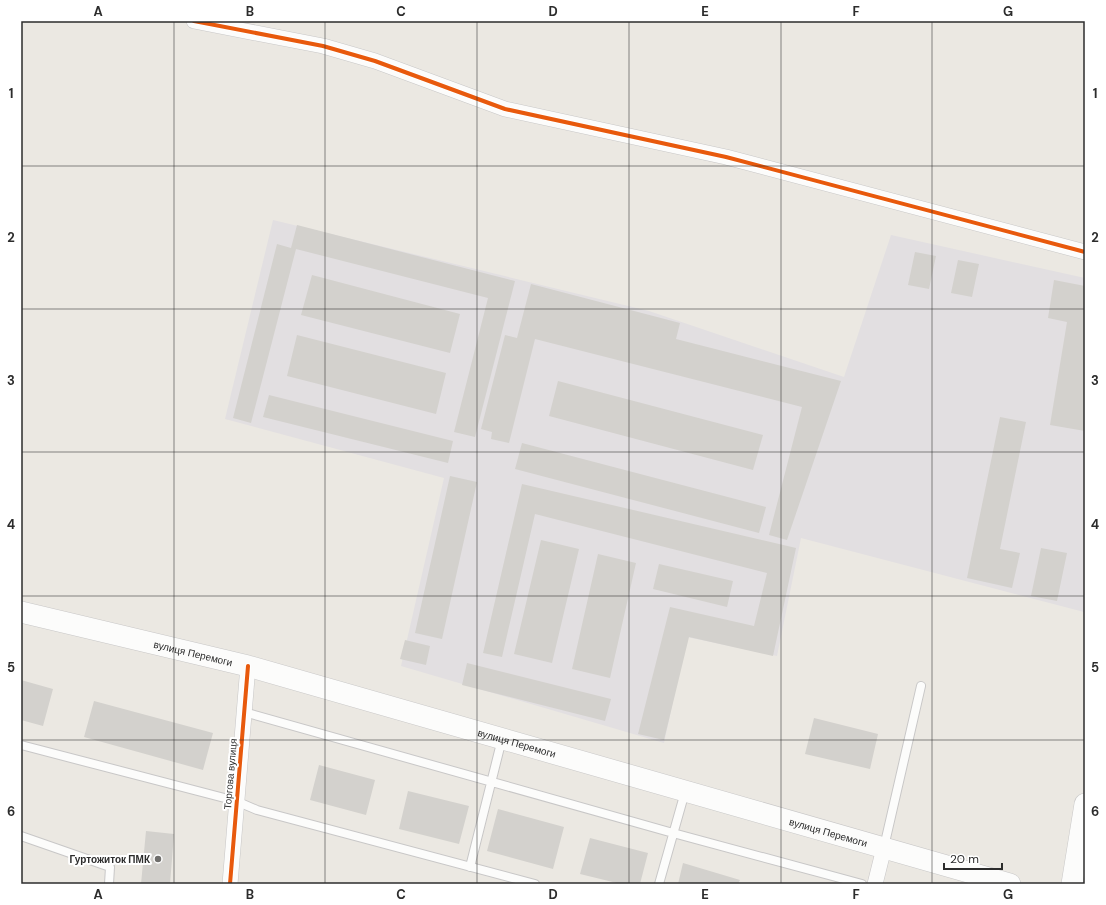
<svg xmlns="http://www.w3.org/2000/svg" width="1106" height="905" font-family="'DM Sans',sans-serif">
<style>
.industrial{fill:#e2dfe1}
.building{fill:#d3d1cd}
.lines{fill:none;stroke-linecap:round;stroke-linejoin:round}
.service-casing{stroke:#c8c7c7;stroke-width:10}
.minor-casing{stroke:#c8c7c7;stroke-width:16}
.secondary-casing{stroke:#c8c7c7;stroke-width:22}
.service{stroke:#fcfcfb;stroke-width:8}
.minor{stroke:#fcfcfb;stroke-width:15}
.secondary{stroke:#fcfcfb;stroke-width:21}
.cycleway-casing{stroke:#fff;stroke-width:6}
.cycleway{stroke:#e8590c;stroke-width:4}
.grid{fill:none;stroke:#2c2c2c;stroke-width:1;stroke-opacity:0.55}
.poi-dot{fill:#6f6e6c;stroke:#fff;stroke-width:1.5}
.labels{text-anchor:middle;stroke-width:4;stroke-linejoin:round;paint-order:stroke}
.street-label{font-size:10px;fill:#2c2c2c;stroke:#fff}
.poi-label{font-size:10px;font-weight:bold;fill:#2c2c2c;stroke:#fff;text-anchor:end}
.neatline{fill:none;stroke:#2c2c2c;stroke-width:1.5}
.grid-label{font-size:13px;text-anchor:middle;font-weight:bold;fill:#2c2c2c}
</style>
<rect width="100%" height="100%" fill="#ebe8e2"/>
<path class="industrial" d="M273 220 649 311 844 377 891 235 1085 278V604L1084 612 801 538 777 656 687 637 664 743 401 666 444 478 225 419Z"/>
<path class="building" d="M297 225 515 281 475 437 454 432 488 298 296 249 251 423 233 418 277 244 291 248Z
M915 252 936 256 929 289 908 285Z
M958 260 979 264 972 297 951 293Z
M312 275 460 314 450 353 301 315Z
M1054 280 1085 286V431L1050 425 1067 322 1048 318Z
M531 284 680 323 676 339 841 381 787 540 769 535 802 407 535 339 509 443 491 439 492 432 481 429 505 335 517 338Z
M297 335 446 373 436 414 287 376Z
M558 381 763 435 753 470 549 416Z
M269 395 453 441 448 463 263 417Z
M1000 417 1026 422 1000 549 1020 553 1012 588 967 578Z
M522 443 766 507 759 533 515 469Z
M450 476 477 482 442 639 415 633Z
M522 484 796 548 773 656 689 637 664 740 638 734 670 607 754 626 767 573 535 514 502 657 483 653Z
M541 540 579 549 552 663 514 654Z
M1041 548 1067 553 1057 601 1031 596Z
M598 554 636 563 610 678 572 669Z
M659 564 733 581 727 607 653 589Z
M405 640 430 646 426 665 400 659Z
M467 663 611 699 605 721 462 685Z
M21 680 53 689 43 726 21 720Z
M94 701 213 733 203 770 84 737Z
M814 718 878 734 870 769 805 754Z
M319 765 375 780 366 815 310 800Z
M408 791 469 806 459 844 399 829Z
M498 809 564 827 553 869 487 851Z
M146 831 174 834 170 884H141Z
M590 838 648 853 640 884H621L580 874Z
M683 863 740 880 738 884H678Z"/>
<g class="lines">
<defs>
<path id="service" d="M244 712 673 833 862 884
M21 745 236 801 257 810 535 884
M21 836 110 867 109 884
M884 847 921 686
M470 867 502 739
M659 884 685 792"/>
<path id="minor" d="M194 21 323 46 375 61 505 109 726 157 1085 252
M230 884 248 666
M875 884 884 848"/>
<g id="secondary">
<path id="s1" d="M21 612 248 666 1010 884"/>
<path d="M1072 884 1085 804"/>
</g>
</defs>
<use href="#service" class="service-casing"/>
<use href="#minor" class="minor-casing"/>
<use href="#secondary" class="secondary-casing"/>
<use href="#service" class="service"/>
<use href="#minor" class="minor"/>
<use href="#secondary" class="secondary"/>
<defs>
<path id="cycleway" d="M194 21 323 46 375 61 505 109 726 157 1085 252
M230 884 248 666"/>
</defs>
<use href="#cycleway" class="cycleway-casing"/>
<use href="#cycleway" class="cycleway"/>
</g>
<path class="grid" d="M174 21V884M325 21V884M477 21V884M629 21V884M781 21V884M932 21V884M21 166H1085M21 309H1085M21 452H1085M21 596H1085M21 740H1085"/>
<circle class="poi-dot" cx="158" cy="859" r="4"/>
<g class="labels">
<g class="street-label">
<text dy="4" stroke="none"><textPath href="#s1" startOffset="177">вулиця Перемоги</textPath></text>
<text dy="4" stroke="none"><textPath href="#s1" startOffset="513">вулиця Перемоги</textPath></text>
<text transform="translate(230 774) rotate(-85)" y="4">Торгова вулиця</text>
<text dy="4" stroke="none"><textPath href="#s1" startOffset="837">вулиця Перемоги</textPath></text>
</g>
<g class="poi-label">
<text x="150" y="863">Гуртожиток ПМК</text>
</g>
</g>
<rect width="1106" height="905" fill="none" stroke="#ffffff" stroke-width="44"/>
<path d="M944 863v6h58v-6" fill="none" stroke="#2c2c2c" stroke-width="2"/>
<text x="950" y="863" font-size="12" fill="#2c2c2c" stroke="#ffffff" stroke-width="3" paint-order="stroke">20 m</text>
<rect x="22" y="22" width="1062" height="861" class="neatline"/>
<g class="grid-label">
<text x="98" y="16">A</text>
<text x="250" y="16">B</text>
<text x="401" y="16">C</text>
<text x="553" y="16">D</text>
<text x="705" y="16">E</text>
<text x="856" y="16">F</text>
<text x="1008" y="16">G</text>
<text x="11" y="98">1</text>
<text x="1095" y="98">1</text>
<text x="11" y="242">2</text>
<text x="1095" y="242">2</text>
<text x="11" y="385">3</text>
<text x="1095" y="385">3</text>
<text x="11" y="529">4</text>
<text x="1095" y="529">4</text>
<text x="11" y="672">5</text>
<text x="1095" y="672">5</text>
<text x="11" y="816">6</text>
<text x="1095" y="816">6</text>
<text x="98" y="899">A</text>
<text x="250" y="899">B</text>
<text x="401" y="899">C</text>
<text x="553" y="899">D</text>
<text x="705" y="899">E</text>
<text x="856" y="899">F</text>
<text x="1008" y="899">G</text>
</g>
</svg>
